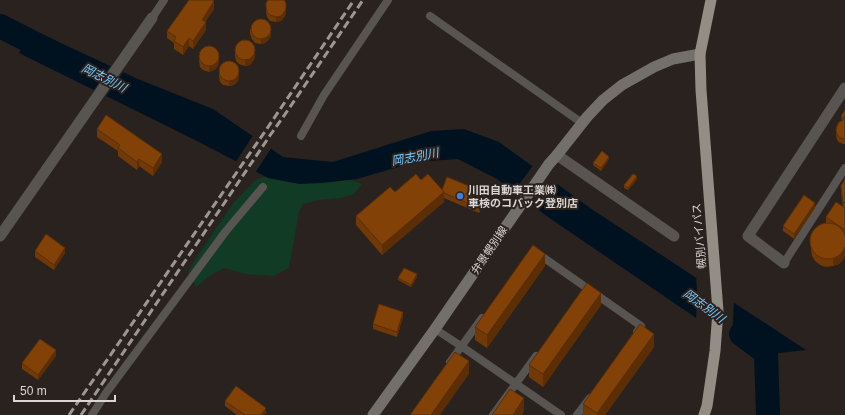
<svg xmlns="http://www.w3.org/2000/svg" width="845" height="415" font-family="Arial,'Noto Sans JP',sans-serif">
<style>
.green{fill:#113b25}
.water{fill:#001220}
.pier{fill:#2a221e}
.lines{fill:none;stroke-linecap:round;stroke-linejoin:round}
.river{stroke:#001220;stroke-width:24}
.service{stroke:#575451;stroke-width:8}
.minor{stroke:#575451;stroke-width:11}
.secondary{stroke:#736f6a;stroke-width:11}
.trunk{stroke:#938d86;stroke-width:11}
.rail{stroke:#9d9794;stroke-width:3;stroke-dasharray:8 4;stroke-linecap:butt}
.wall{fill:#703906}
.shaded-wall{fill:#5b2e05}
.building{fill:#824207;stroke:#5b2e05}
.shop-dot{fill:#3f7fe0;stroke:#2a221e;stroke-width:1.5}
.labels{text-anchor:middle;stroke-width:4;stroke-linejoin:round;paint-order:stroke}
.poi-label{font-size:11px;font-weight:bold;fill:#dbd6d3;stroke:#2a221e;text-anchor:start}
.street-label{font-size:11px;fill:#dbd6d3;stroke:#2a221e}
.water-label{font-size:12px;font-style:italic;fill:#77caff;stroke:#2a221e}
</style>
<rect width="100%" height="100%" fill="#2a221e"/>
<path class="green" d="M271 175 343 177 362 184 354 194 341 198 319 200 303 204 299 212 289 268 273 276 245 274 224 268 209 276 196 287 188 272 196 258 234 202 257 179Z"/>
<path class="water" d="M33 30 138 79 213 109 283 157 333 162 431 131 464 129 499 142 593 210 806 350 752 356 548 217 497 179 458 159 415 162 357 179 322 183 299 184 268 178 197 141 19 53Z"/>
<path class="pier" d="M111 65 124 71 105 98 93 91Z
M254 134 272 147 255 173 235 163Z
M534 164 559 182 538 212 513 193Z
M696 275 734 301 732 344 696 320 697 291Z"/>
<g class="lines">
<path class="river" d="M0 26 57 55
M741 334 766 353 768 415"/>
<path class="service" d="M430 16 582 123
M152 18 164 0
M301 136 324 95 388 0
M537 253 641 326 637 332
M784 263 845 168
M435 329 461 346 561 415
M450 362 482 318
M92 415 106 393 226 231 263 187
M493 415 536 356
M577 415 590 398"/>
<path class="minor" d="M557 155 674 236
M0 236 152 18
M784 263 748 236 845 88"/>
<path class="secondary" d="M373 415 435 329 549 164 557 155 587 117 603 100 622 85 654 67 673 59 700 54"/>
<path class="trunk" d="M704 415 707 406 715 351 718 311 701 90 700 54 711 0"/>
<path class="rail" d="M69 415 266 130 354 0
M81 415 271 134 288 110 363 0"/>
</g>
<path class="wall" d="M266 6 286 12 285 16 281 21 276 22 270 21 267 17 266 12Z
M214 9 205 22 206 30 193 49 189 46 183 55 174 49V43L167 38V31Z
M250 29 271 34 270 38 265 43 261 44 255 43 252 39 250 34Z
M235 50 255 56 254 60 250 65 245 66 239 64 236 61 235 56Z
M199 56 219 62 218 66 214 70 209 72 203 70 200 67 199 61Z
M219 71 239 76 238 81 234 85 229 86 223 85 220 82 219 76Z
M845 110V144H844L840 143 837 140 836 135V130L843 120 841 119V116Z
M97 129 162 162 153 176 139 166 137 170 118 156V151L97 137Z
M609 159 601 171 593 165V163Z
M637 179 628 190 624 188V185Z
M845 179V256L843 260 839 264 833 266 826 267 820 265 815 261 812 256 811 250V242L827 223H826V217L843 207 841 193V186Z
M421 180 442 190 486 198 479 213 444 198V202L382 255 356 225V216L395 192Z
M815 208 794 239 783 231V226Z
M35 251 65 253 54 270 35 257Z
M545 266 487 348 475 340V327Z
M417 277 411 287 398 280V278Z
M601 305 543 387 529 377V365Z
M403 317 397 337 373 329V324Z
M654 347 605 415H583V404Z
M56 356 38 380 22 369V363Z
M225 401 266 413 264 415H237L225 406Z"/>
<path class="shaded-wall" d="M214 1V9L202 27V20Z
M286 7V12L285 16 281 21 276 22V17Z
M206 22V30L193 49V41Z
M271 29V34L270 38 265 43 261 44V39Z
M189 38V46L183 55V47Z
M255 51V56L254 60 250 65 245 66V61Z
M219 56V62L218 66 214 70 209 72V66Z
M239 71V76L238 81 234 85 229 86V81Z
M162 154V162L153 176V168Z
M609 157V159L601 171V168Z
M139 159V166L137 170V162Z
M637 176V179L628 190V188Z
M444 192V202L382 255V245Z
M486 193V198L479 213V208Z
M815 203V208L794 239V234Z
M65 248V253L54 270V265Z
M845 249V256L843 260 839 264 833 266V259Z
M545 254V266L487 348V335Z
M417 274V277L411 287V285Z
M601 293V305L543 387V374Z
M403 312V317L397 337V332Z
M654 334V347L605 415H597V413Z
M56 350V356L38 380V375Z
M469 361V374L440 415H431Z
M524 398V411L522 415H513Z
M266 408V413L264 415H261Z"/>
<path class="building" d="M189 0H212L214 1 202 20 206 22 193 41 189 38 183 47 174 41 176 37 167 31Z
M268 0H284L286 3V7L285 11 281 16 276 17 270 15 267 12 266 6V3Z
M251 29a10 10 0 1 1 20 0a10 10 0 1 1-20 0Z
M235 50a10 10 0 1 1 20 0a10 10 0 1 1-20 0Z
M199 56a10 10 0 1 1 20 0a10 10 0 1 1-20 0Z
M219 71a10 10 0 1 1 20 0a10 10 0 1 1-20 0Z
M845 110V119L841 116Z
M106 115 162 154 153 168 139 159 137 162 118 148 120 145 97 129Z
M843 120H845V139L840 138 837 134 836 130 837 126 839 122Z
M602 151 609 157 601 168 593 163Z
M416 174 421 180 428 174 444 192 382 245 356 216 390 187 395 192Z
M633 174 637 176 628 188 624 185Z
M447 177 486 193 479 208 444 193V192L442 190Z
M845 179V203L843 202 841 186Z
M804 195 815 203 794 234 783 226Z
M836 202 845 208V230L826 217Z
M810 241a18 18 0 1 1 36 0a18 18 0 1 1-36 0Z
M46 234 65 248 54 265 35 251Z
M533 245 545 254 487 335 475 327Z
M404 268 417 274 411 285 398 278Z
M587 283 601 293 543 374 529 365Z
M379 304 403 312 397 332 373 324Z
M640 324 654 334 597 413 583 404Z
M40 339 56 350 38 375 22 363Z
M455 352 469 361 431 415H410Z
M236 386 266 408 261 415H245L225 401Z
M510 389 524 398 513 415H492Z"/>
<circle class="shop-dot" cx="460" cy="196" r="4"/>
<g class="labels">
<g class="poi-label">
<text x="468" y="194">川田自動車工業㈱<tspan x="468" dy="13">車検のコバック登別店</tspan></text>
</g>
<g class="street-label">
<text transform="translate(699 236) rotate(-95)" y="4">幌別バイパス</text>
<text transform="translate(489 250) rotate(-56)" y="4">弁景幌別線</text>
</g>
<g class="water-label">
<text transform="translate(104 78) rotate(27)" y="4">岡志別川</text>
<text transform="translate(415 157) rotate(-11)" y="4">岡志別川</text>
<text transform="translate(704 306) rotate(36)" y="4">岡志別川</text>
</g>
</g>
<path d="M14 395v6h101v-6" fill="none" stroke="#dbd6d3" stroke-width="2"/>
<text x="20" y="395" font-size="12" fill="#dbd6d3" stroke="#2a221e" stroke-width="3" paint-order="stroke">50 m</text>
</svg>
